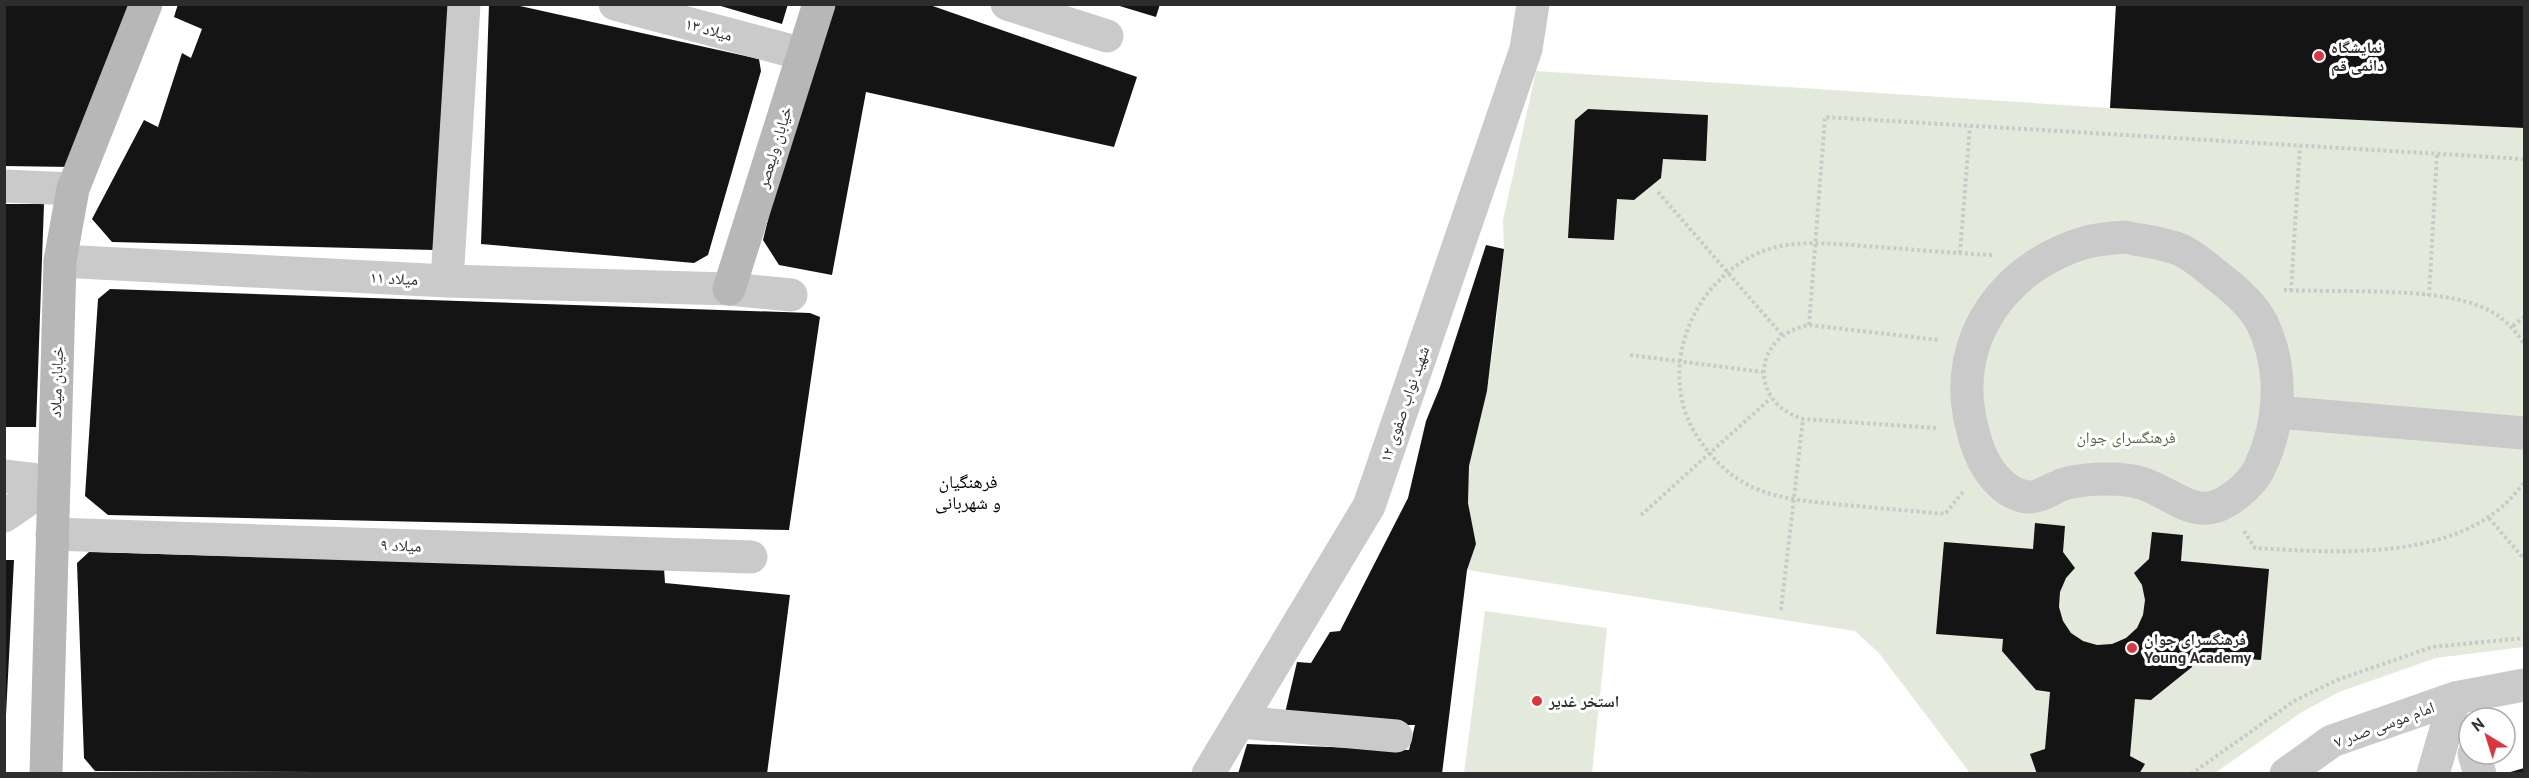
<svg xmlns="http://www.w3.org/2000/svg" width="2529" height="778" font-family="'PT Sans','Noto Naskh Arabic',sans-serif">
<style>
.green{fill:#e3eadb}
.building{fill:#141414}
.lines{fill:none;stroke-linecap:round;stroke-linejoin:round}
.path{stroke:#cacaca;stroke-width:4;stroke-dasharray:3 3;stroke-linecap:butt}
.street{stroke:#cacaca;stroke-width:33}
.secondary{stroke:#b7b7b7;stroke-width:33}
.poi-dot{fill:#dd3640;stroke:#fff;stroke-width:2}
.labels{text-anchor:middle;stroke-width:6;stroke-linejoin:round;paint-order:stroke}
.street-label{font-size:16px;fill:#2d2d2d;stroke:#fff}
.poi-label{font-size:16px;font-weight:bold;fill:#2d2d2d;stroke:#fff;text-anchor:start}
.park-label{font-size:16px;fill:#50673d;stroke:#fff}
.neighbourhood-label{font-size:18px;fill:#000;stroke:#fff}
</style>
<rect width="100%" height="100%" fill="#fff"/>
<path class="green" d="M1536 71 2110 108 2524 128V647L2436 658 2339 692 2302 712 2215 773H1970L1879 653 1855 631 1467 570 1476 544 1468 503 1469 466 1487 391 1495 334 1504 249 1503 220Z
M1485 611 1607 628 1592 773H1464Z"/>
<path class="building" d="M4 4H133L73 167 4 166Z
M178 4H455L434 250 112 242 92 219 144 120 158 127 182 53 191 58 202 29 174 17Z
M489 4H511L759 59 761 71 708 255 694 263 481 244Z
M714 4H788L782 24Z
M821 4H927L1137 77 1114 147 866 92 832 275 779 265 763 240Z
M1113 4H1160L1156 17Z
M2116 4H2524V128L2110 108Z
M1588 109 1708 115 1706 161 1663 159 1661 178 1634 200 1617 199 1614 240 1568 238 1575 120Z
M4 204H44L36 427H4Z
M1486 245 1504 249 1487 391 1469 466 1468 503 1476 544 1467 570 1442 774H1238L1247 744 1409 750 1415 725H1381L1285 713 1297 662 1311 663 1330 632 1340 631 1408 498 1426 421 1440 387Z
M110 289 810 313 820 317 789 530 108 515 85 496 98 299Z
M2035 523 2065 526 2063 552 2075 568 2066 578 2060 592 2059 607 2063 621 2071 633 2083 641 2097 645 2112 644 2126 638 2137 628 2143 615 2145 600 2142 585 2134 573 2149 559 2152 532 2183 535 2181 561 2269 569 2261 660 2194 655 2192 667 2151 700 2135 699 2130 756 2145 764 2139 774H2037L2030 754 2045 749 2050 692 2036 690 2002 651 2003 639 1936 634 1944 542 2033 549Z
M89 552 664 568 665 583 790 595 767 774 95 771 84 758 78 591 77 563Z
M5 560H14L6 715H5Z
M2524 768V774H2507V773Z"/>
<g class="lines">
<path class="path" d="M1658 192 1782 335
M1960 253 1970 126
M2284 290C2338 293 2437 286 2484 308 2502 316 2514 328 2524 344
M2291 291 2300 146
M2429 296 2437 154
M1809 325 1825 117 2524 159
M2513 326 2524 317
M1630 355 1763 372
M1936 428 1803 419C1748 402 1752 336 1809 325L1939 340
M1963 492 1945 514C1912 511 1878 508 1845 505 1780 499 1736 496 1697 436 1680 411 1676 378 1682 349 1691 307 1718 272 1758 253 1795 237 1840 245 1879 247 1917 250 1954 253 1992 255
M1641 515 1771 398
M2489 518 2524 559
M2244 531 2255 548C2341 553 2469 563 2524 482
M1781 610 1803 419
M2191 774 2294 701 2337 680 2432 647 2524 638"/>
<path class="street" d="M615 4 803 54
M1007 4 1107 36
M4 186 73 189
M2125 237C2143 241 2164 243 2181 250 2194 256 2205 266 2216 275 2232 287 2253 305 2262 323 2284 368 2281 423 2260 467 2255 478 2245 488 2236 495 2198 525 2180 497 2144 484 2133 480 2119 479 2107 479 2092 479 2078 480 2064 484 2054 487 2040 498 2028 497 2024 497 2014 493 2010 491 1986 475 1977 450 1971 423 1951 338 2006 265 2087 242 2099 239 2113 238 2125 237Z
M60 261 447 281 729 289 791 295
M447 281 464 4
M2277 412 2524 433
M4 476 54 482
M4 516 54 482
M52 534 751 557
M1240 722 1396 736
M2474 754 2480 774
M1208 774 1369 506 1526 49 1533 4
M2286 774 2332 741 2455 698 2524 685
M2433 774 2455 698"/>
<path class="secondary" d="M729 289 819 4
M46 774 60 261 73 189 146 4"/>
</g>
<g class="poi-dot">
<circle cx="2319" cy="56" r="6"/>
<circle cx="2132" cy="648" r="6"/>
<circle cx="1537" cy="701" r="6"/>
</g>
<g class="labels">
<g class="street-label">
<text transform="translate(709 29) rotate(15)" y="6">میلاد ۱۳</text>
<text transform="translate(774 147) rotate(-73)" y="6">خیابان ولیعصر</text>
<text transform="translate(394 278) rotate(3)" y="6">میلاد ۱۱</text>
<text transform="translate(56 382) rotate(-88)" y="6">خیابان میلاد</text>
<text transform="translate(1404 404) rotate(-71)" y="6">شهید نواب صفوی ۱۲</text>
<text transform="translate(401 545) rotate(2)" y="6">میلاد ۹</text>
<text transform="translate(2384 724) rotate(-20)" y="6">امام موسی صدر ۷</text>
</g>
<g class="poi-label">
<text x="2331" y="53">نمایشگاه<tspan x="2331" dy="18">دائمی قم</tspan></text>
<text x="2144" y="645">فرهنگسرای جوان<tspan x="2144" dy="18">Young Academy</tspan></text>
<text x="1549" y="707">استخر غدیر</text>
</g>
<g class="park-label">
<text x="2126" y="443">فرهنگسرای جوان</text>
</g>
<g class="neighbourhood-label">
<text x="968" y="488">فرهنگیان<tspan x="968" dy="21">و شهربانی</tspan></text>
</g>
</g>
<rect width="2529" height="778" fill="none" stroke="#2d2d2d" stroke-width="12"/>
<g transform="translate(2487 736) rotate(322)"><circle r="28" fill="#ffffff" stroke="#ababab" stroke-width="1.5"/>
<path d="M0-4.5L10 22L0 15L-10 22Z" fill="#dd3640"/>
<text y="-9" font-size="16" font-weight="bold" text-anchor="middle" fill="#2d2d2d">N</text>
</g>
</svg>
